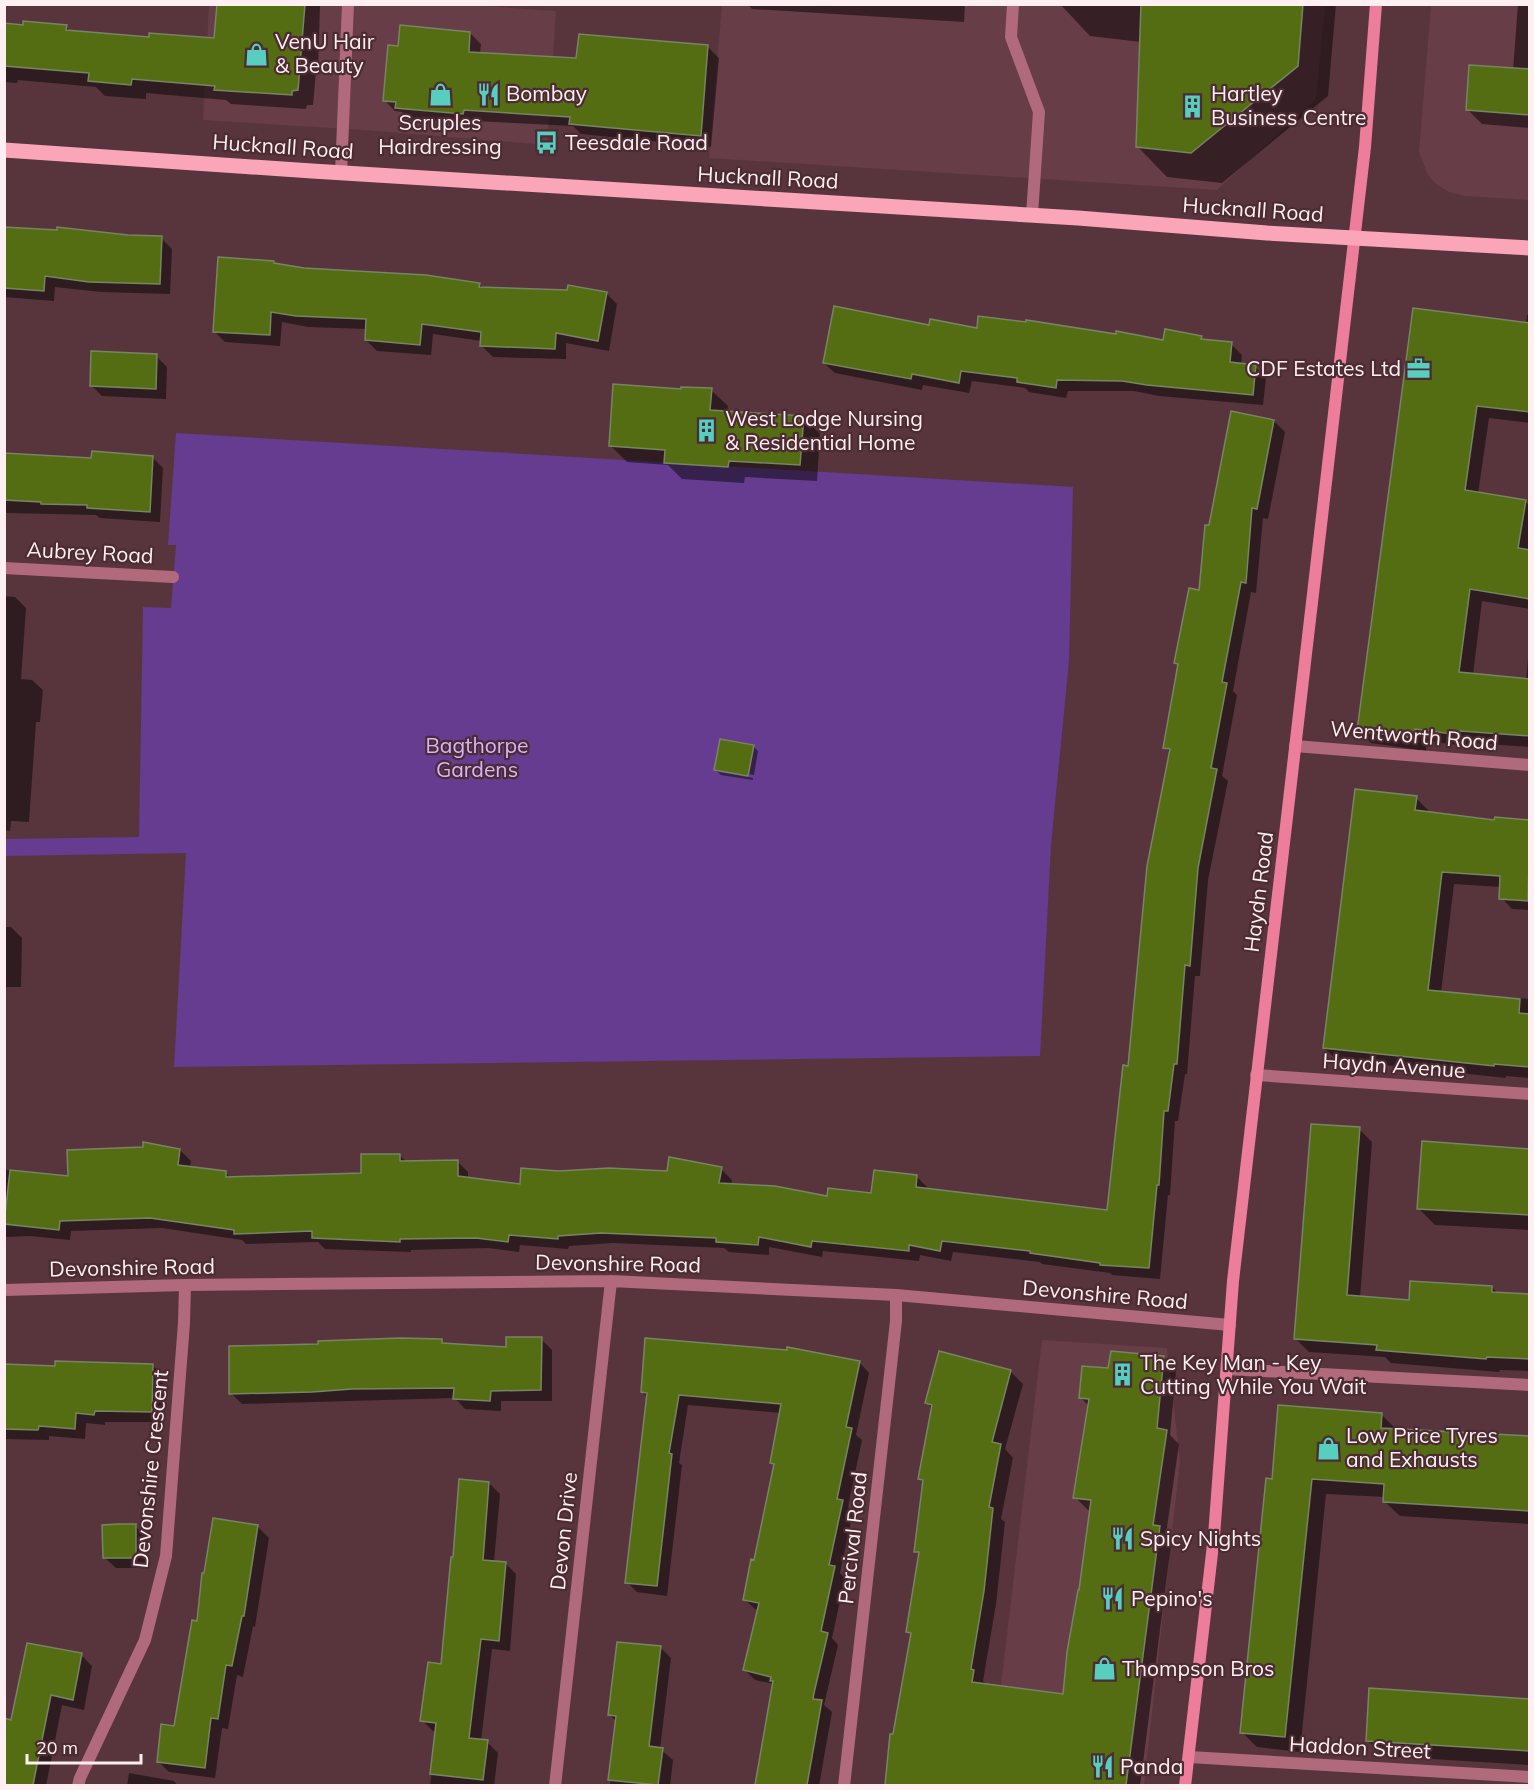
<svg xmlns="http://www.w3.org/2000/svg" width="1534" height="1790" font-family="Mulish,sans-serif">
<style>
.built{fill:#673d47}
.green{fill:#653c8f}
.shadow{fill:#0007}
.building{fill:#546d12;stroke:#788463;stroke-width:1.5}
.lines{fill:none;stroke-linecap:round;stroke-linejoin:round}
.lane{stroke:#b06a7b;stroke-width:12}
.street{stroke:#b06a7b;stroke-width:12}
.secondary{stroke:#ed7e9b;stroke-width:12}
.primary{stroke:#fba5b9;stroke-width:15}
.labels{text-anchor:middle;stroke-width:4.5;stroke-linejoin:round;paint-order:stroke}
.poi-label{font-size:21px;fill:#fdeff2;stroke:#4c2b33;text-anchor:start}
.street-label{font-size:21px;fill:#fdeff2;stroke:#4c2b33}
.park-label{font-size:21px;fill:#d5b5fe;stroke:#4c2b33}
</style>
<rect width="100%" height="100%" fill="#58353d"/>
<path class="built" d="M453 4 556 11 547 145 364 130 203 120 209 5Z
M722 5H1325L1316 99 1217 190 709 158Z
M1431 5H1529V200L1465 196 1449 192 1436 184 1428 175 1419 152Z
M1042 1340 1167 1348 1180 1461 1144 1785 989 1786Z"/>
<path class="green" d="M176 433 1073 487 1069 661 1051 845 1040 1056 174 1067 186 853 5 856 4 839 139 837 143 607 171 608 176 545H168Z"/>
<path class="shadow" d="M275 4H320L318 74 316 72 313 105H307L306 109 231 104 226 100 146 93V99L105 96 96 87 18 80 17 83 4 82V25L66 27 72 32 150 39 215 40Z
M748 4H965L964 22 752 9Z
M1060 4H1336L1328 96 1222 183 1167 177 1137 146 1141 42 1090 36Z
M1518 4H1530V128L1482 124 1467 109 1513 70Z
M470 33 481 44 480 54 577 60 708 47 719 58 711 147 581 134 573 126 474 121V124L408 118 402 112 395 111 384 100 399 48Z
M4 229 161 238 172 249 170 294 101 292 55 287 54 301 4 297Z
M274 262 276 264 304 270 479 284 483 288 606 293 617 304 609 351 566 343V359L493 357 482 346V341L433 334 431 355 377 351 366 340 367 329 308 327 282 322 280 346 225 342 214 331Z
M1415 309 1526 324 1527 315H1530V423L1489 418 1478 494 1525 501 1530 506V609L1482 601 1473 675 1526 680 1528 659H1530V747L1472 743V747L1427 741 1426 751 1371 743 1358 730Z
M930 326 1164 342 1201 337 1204 341 1231 344 1242 355 1241 365 1255 367 1266 378 1263 405 1159 396 1134 391H1068L1066 398 1029 392 1025 388 972 381 969 393 923 385 922 390 835 373 824 363Z
M156 356 167 367 166 399 102 396 91 385Z
M683 390H711L728 406 727 413 803 417 820 434 817 481 745 477 744 483 682 479 668 465 627 462 611 446Z
M1274 421 1285 432 1268 519 1263 518 1256 593 1251 592 1233 691 1237 695 1222 776 1228 781 1208 880 1200 976H1195L1187 1074H1185L1178 1121H1175L1170 1195H1168L1160 1279 1112 1275 1110 1273 1042 1264 1040 1262 953 1252 951 1261 920 1255 919 1261 823 1251 822 1257 769 1247V1255L729 1252 724 1248 613 1243 569 1246 568 1249 520 1245 519 1252 488 1248 411 1250V1252L325 1249 318 1242 246 1244 242 1240 162 1228 71 1231 70 1240 30 1236 4 1237V1170L70 1178 180 1150 191 1161 190 1168 226 1173 231 1178 363 1174 399 1155 407 1162 457 1161 468 1172V1179L521 1186 559 1172H669L721 1169 732 1180 731 1185 828 1198 872 1195 916 1176 927 1187V1190L1108 1212 1171 753 1164 747 1180 666 1176 663 1201 592 1210 527Z
M4 454 93 460 152 457 163 468 160 522 100 518 96 515 7 513 4 510Z
M4 596 15 597 26 608 21 679 32 680 43 690 40 722H36L29 822 11 821 10 831 4 830Z
M753 746 758 751 754 775 719 769V772L753 778V780L721 775 715 769Z
M1416 798 1428 810V813L1496 822 1530 821V910L1512 909 1500 896 1501 887 1454 884 1441 993 1504 999V997L1530 999V1078L1506 1076V1078L1337 1060 1324 1048Z
M4 927H11L22 938 21 987H4Z
M1359 1129 1372 1142 1360 1298 1410 1302 1492 1287 1498 1294 1530 1295V1371L1500 1370 1499 1372 1391 1363 1385 1357 1309 1352 1296 1339Z
M1530 1150V1230L1435 1225 1418 1208Z
M541 1339 552 1350V1401H501V1411L465 1409 455 1398 242 1404 231 1393 441 1341 445 1345 508 1349Z
M1164 1357 1176 1370 1170 1435 1179 1444 1166 1534 1172 1540 1168 1567 1140 1786H887L891 1736H894L912 1635 907 1631 920 1555 916 1551 924 1483 919 1478 932 1408 927 1403 1010 1371 1023 1384 1005 1449 1013 1458 1001 1519 1005 1522 996 1604 983 1681 986 1684 1064 1696 1091 1510H1088L1075 1497 1090 1407 1081 1398 1110 1370Z
M859 1362 869 1373 856 1435 862 1440 848 1507 853 1512 840 1573 845 1578 832 1638 838 1645 824 1705 832 1712 819 1786H757L774 1684 755 1680 744 1669 759 1610 755 1609 744 1599 756 1561 775 1466 771 1462 781 1413 688 1405 679 1463 682 1465 667 1596 637 1592 627 1582 648 1398 642 1392Z
M152 1365 163 1376V1422H105V1425L86 1423 85 1439 49 1436V1440L4 1439V1366L56 1367Z
M1382 1415 1397 1430 1530 1437V1524L1400 1516 1384 1501 1385 1497 1326 1494 1300 1752 1257 1747 1242 1732 1274 1480Z
M489 1483 500 1494 494 1562 505 1563 516 1574 510 1651 492 1649 481 1741 487 1742 498 1753 494 1786H430L437 1732 433 1731 422 1720 442 1665Z
M135 1526 146 1537 147 1568H116L104 1557Z
M258 1527 269 1538 255 1627 253 1626 243 1677 237 1675 228 1729 222 1728 215 1778 169 1772 158 1761 175 1728 198 1622Z
M660 1647 671 1658 660 1749 673 1760 670 1786H610L617 1722 610 1715Z
M81 1655 92 1666 84 1710 62 1705 46 1786H4V1720L12 1721Z
M1525 1698H1530V1765L1383 1756 1367 1740 1525 1700Z
M129 1773 174 1781 178 1786H127Z"/>
<path class="building" d="M217 4H305L298 90 292 91V95L214 90 215 86 132 79 131 85 88 81 89 73 4 66V23L23 25V21L67 25 66 30 149 37V33L214 38Z
M1141 4H1303L1298 66 1191 153 1136 147Z
M400 25 470 32 469 52 576 58 579 34 708 45 701 136 569 124 570 117 464 110 463 114 395 108 396 102 383 101 388 45 398 46Z
M1469 65 1530 69V115L1466 110Z
M4 227 57 230V227L128 235 162 236 160 284 89 282 45 276 44 291 4 288Z
M218 257 274 261V263L304 268 426 275 480 283 479 287 567 290 568 285 607 292 598 341 556 333 555 349 480 346 481 332 422 324 420 345 365 340 366 319 296 316 271 312 270 335 213 332Z
M834 306 929 325 930 319 977 328 978 316 1026 322V320L1116 334V331L1163 340 1165 329 1202 336 1201 339 1232 342 1230 362 1256 365 1253 395 1147 385 1122 381 1057 380 1056 388 1017 382V378L961 371 959 383 912 374 911 379 823 363Z
M1413 308 1530 323V412L1477 406 1465 490 1526 500 1518 548 1530 550V599L1470 589 1459 672 1530 679V736L1460 731 1459 735 1415 729 1413 738 1357 731Z
M91 351 157 354 156 389 90 386Z
M613 384 681 389V387L712 388 710 410 804 416 800 465 729 461 728 467 664 463 665 450 609 446Z
M1231 411 1274 420 1257 509 1252 508 1246 583 1241 582 1222 682 1227 683 1211 768 1217 769 1198 868 1190 966 1185 965 1177 1064H1174L1168 1111H1164L1159 1185H1157L1149 1268 1100 1265V1263L1030 1253V1251L942 1241 940 1251 909 1245V1251L812 1241 811 1247 759 1237 758 1245 716 1242V1238L601 1233 558 1236V1239L509 1235 508 1242 476 1238 400 1239V1242L312 1238V1231L234 1234V1230L150 1218 60 1221 59 1230 4 1224 10 1170 68 1176 67 1150 143 1147V1142L180 1149 178 1165 226 1171V1177L361 1173V1154H400V1161L458 1160V1176L520 1184 521 1168 559 1171 609 1168 667 1171 669 1157 722 1167 719 1183 775 1186 827 1196 828 1188 871 1193 874 1170 917 1175 916 1187 1107 1210 1123 1065 1128 1066 1147 866 1170 749 1163 748 1178 664 1174 663 1189 588 1199 590 1205 525H1209Z
M92 451 153 456 150 512 87 508V505L41 504V502L4 500V453L91 458Z
M720 739 754 745 748 776 714 770Z
M1355 789 1417 796 1415 810 1494 820 1495 817 1530 820 1528 901 1499 899 1500 876 1442 872 1428 990 1520 999 1519 1013 1530 1014V1067L1494 1064V1066L1323 1048Z
M1311 1124 1360 1127 1347 1295 1409 1300 1410 1281 1492 1286V1292L1530 1294V1359L1487 1357 1486 1359 1376 1350 1377 1345 1294 1339Z
M1422 1141 1530 1149V1215L1417 1209Z
M506 1337H542L541 1390 491 1391 490 1401 453 1399 454 1388 352 1389 312 1392 229 1394V1346L318 1344V1341L400 1338 442 1339V1343L506 1347Z
M645 1338 787 1350V1347L860 1361 846 1427 852 1428 837 1499 843 1500 829 1565 835 1566 821 1631 828 1633 814 1693 813 1699 822 1700 807 1785H755L773 1681H770L771 1677 743 1670 759 1603 743 1600 751 1559 754 1560 774 1464 770 1463 781 1404 679 1395 669 1453 672 1454 657 1586 625 1583 647 1393 641 1392Z
M939 1351 1011 1370 992 1442 1001 1444 989 1507 993 1508 984 1591 971 1669 974 1670 972 1682 1063 1694 1067 1652 1078 1590H1079L1091 1500 1073 1498 1089 1399 1079 1398 1082 1366 1108 1368 1111 1351 1164 1356 1157 1428 1167 1430 1153 1525 1160 1526 1126 1785H885L890 1734H893L911 1633 906 1632 919 1552H914L923 1480 918 1479 932 1405 925 1403Z
M55 1361 153 1364 152 1412 95 1411 94 1415 76 1413 75 1429 39 1426 38 1430 4 1429V1364L55 1366Z
M1278 1405 1382 1413 1381 1428 1530 1436V1511L1383 1502 1384 1484 1312 1479 1285 1737 1240 1733 1266 1478 1272 1479Z
M459 1479 489 1482 483 1560 506 1562 499 1641 481 1639 469 1738 488 1740 483 1780 430 1774 436 1723 420 1721 428 1662 441 1664 451 1557H453Z
M213 1518 258 1525 244 1616H242L232 1666 226 1665 218 1719 211 1718 205 1768 157 1762 161 1724 174 1726 192 1620 197 1621 202 1573H204Z
M118 1524H136V1558H103L102 1525Z
M617 1642 661 1646 649 1746 663 1748 658 1785 608 1780 616 1716 608 1715Z
M27 1643 82 1653 73 1700 51 1695 33 1785H4V1718L11 1720Z
M1369 1688 1530 1699V1751L1366 1741Z"/>
<g class="lines">
<path class="lane" d="M1013 4 1011 37 1039 112 1032 215"/>
<path class="street" d="M341 173 348 4
M4 568 173 577
M1295 746 1530 765
M1256 1075 1530 1094
M4 1290 185 1285 611 1281 896 1295 1230 1325
M1227 1369 1530 1385
M1189 1757 1530 1777
M78 1786 80 1778 145 1640 166 1556 184 1323 185 1285
M555 1786 611 1281
M844 1786 896 1321V1295"/>
<path class="secondary" d="M1185 1786 1214 1536 1233 1281 1365 147 1376 4"/>
<path class="primary" d="M4 150 312 171 1078 218 1267 233 1530 248"/>
</g>
<defs>
<symbol id="shop-bare" viewBox="-9 -9 18 18"><path d="M-5-2.5h2.3a2.7 3.5 0 0 1 5.4 0H5L5.5 6h-11ZM-1.5-2.5h3a1.5 2.3 0 0 0-3 0Z" fill="#58cec0" stroke="#4c2b33" stroke-width="2.5" paint-order="stroke"/></symbol>
<symbol id="restaurant-bare" viewBox="-9 -9 18 18"><path d="M-5-6h1v4h1v-4h1v4h1v-4h1v5L-1.5 .5V6h-2V.5L-5-1ZM5-6V6H3V1.5H1.5Q1.5-4 5-6Z" fill="#58cec0" stroke="#4c2b33" stroke-width="2.5" paint-order="stroke"/></symbol>
<symbol id="building-bare" viewBox="-9 -9 18 18"><path d="M-4-6H4V6H1V3H-1V6H-4ZM-2.5-4.3h1.7v1.8h-1.7ZM.8-4.3h1.7v1.8H.8ZM-2.5-1h1.7V.8h-1.7ZM.8-1h1.7V.8H.8Z" fill="#58cec0" stroke="#4c2b33" stroke-width="2.5" paint-order="stroke"/></symbol>
<symbol id="bus-bare" viewBox="-9 -9 18 18"><path d="M-5-6H5V4H4V6H2V4H-2V6H-4V4H-5ZM-3.5-4V0h7V-4ZM-3.5 1.2v1.5H-2V1.2ZM2 1.2v1.5H3.5V1.2Z" fill="#58cec0" stroke="#4c2b33" stroke-width="2.5" paint-order="stroke"/></symbol>
<symbol id="office-bare" viewBox="-9 -9 18 18"><path d="M-6-3h4V-5.5h4V-3h4V5H-6ZM-1-4.5V-3h2v-1.5ZM-6 0V1H6V0Z" fill="#58cec0" stroke="#4c2b33" stroke-width="2.5" paint-order="stroke"/></symbol>
</defs>
<g fill-rule="evenodd">
<use href="#shop-bare" x="240" y="38" width="33" height="33"/>
<use href="#restaurant-bare" x="472" y="78" width="33" height="33"/>
<use href="#shop-bare" x="424" y="78" width="33" height="33"/>
<use href="#building-bare" x="1176" y="90" width="33" height="33"/>
<use href="#bus-bare" x="530" y="126" width="33" height="33"/>
<use href="#office-bare" x="1402" y="352" width="33" height="33"/>
<use href="#building-bare" x="690" y="414" width="33" height="33"/>
<use href="#building-bare" x="1106" y="1358" width="33" height="33"/>
<use href="#shop-bare" x="1312" y="1432" width="33" height="33"/>
<use href="#restaurant-bare" x="1106" y="1522" width="33" height="33"/>
<use href="#restaurant-bare" x="1096" y="1582" width="33" height="33"/>
<use href="#shop-bare" x="1088" y="1652" width="33" height="33"/>
<use href="#restaurant-bare" x="1086" y="1750" width="33" height="33"/>
</g>
<g class="labels">
<g class="poi-label">
<text x="275" y="49">VenU Hair<tspan x="275" dy="24">&amp; Beauty</tspan></text>
<text x="506" y="101">Bombay</text>
<text x="1211" y="101">Hartley<tspan x="1211" dy="24">Business Centre</tspan></text>
<text x="440" y="130" text-anchor="middle">Scruples<tspan x="440" dy="24">Hairdressing</tspan></text>
<text x="565" y="150">Teesdale Road</text>
<text x="1401" y="376" text-anchor="end">CDF Estates Ltd</text>
<text x="725" y="426">West Lodge Nursing<tspan x="725" dy="24">&amp; Residential Home</tspan></text>
<text x="1140" y="1370">The Key Man - Key<tspan x="1140" dy="24">Cutting While You Wait</tspan></text>
<text x="1346" y="1443">Low Price Tyres<tspan x="1346" dy="24">and Exhausts</tspan></text>
<text x="1140" y="1546">Spicy Nights</text>
<text x="1131" y="1606">Pepino's</text>
<text x="1122" y="1676">Thompson Bros</text>
<text x="1120" y="1774">Panda</text>
</g>
<g class="street-label">
<text transform="translate(283 147) rotate(4)" y="7">Hucknall Road</text>
<text transform="translate(768 178) rotate(3)" y="7">Hucknall Road</text>
<text transform="translate(1253 210) rotate(4)" y="7">Hucknall Road</text>
<text transform="translate(90 553) rotate(3)" y="7">Aubrey Road</text>
<text transform="translate(1414 736) rotate(5)" y="7">Wentworth Road</text>
<text transform="translate(1259 892) rotate(-83)" y="7">Haydn Road</text>
<text transform="translate(1394 1066) rotate(4)" y="7">Haydn Avenue</text>
<text transform="translate(618 1264) rotate(1)" y="7">Devonshire Road</text>
<text transform="translate(132 1268) rotate(-1)" y="7">Devonshire Road</text>
<text transform="translate(1105 1295) rotate(5)" y="7">Devonshire Road</text>
<text transform="translate(151 1469) rotate(-84)" y="7">Devonshire Crescent</text>
<text transform="translate(564 1531) rotate(-84)" y="7">Devon Drive</text>
<text transform="translate(853 1538) rotate(-84)" y="7">Percival Road</text>
<text transform="translate(1360 1748) rotate(3)" y="7">Haddon Street</text>
</g>
<g class="park-label">
<text x="477" y="753">Bagthorpe<tspan x="477" dy="24">Gardens</tspan></text>
</g>
</g>
<rect width="1534" height="1790" fill="none" stroke="#fdeff2" stroke-width="12"/>
<path d="M27 1754v9h114v-9" fill="none" stroke="#fdeff2" stroke-width="3"/>
<text x="36" y="1754" font-size="18" fill="#fdeff2" stroke="#4c2b33" stroke-width="4.5" paint-order="stroke">20 m</text>
</svg>
